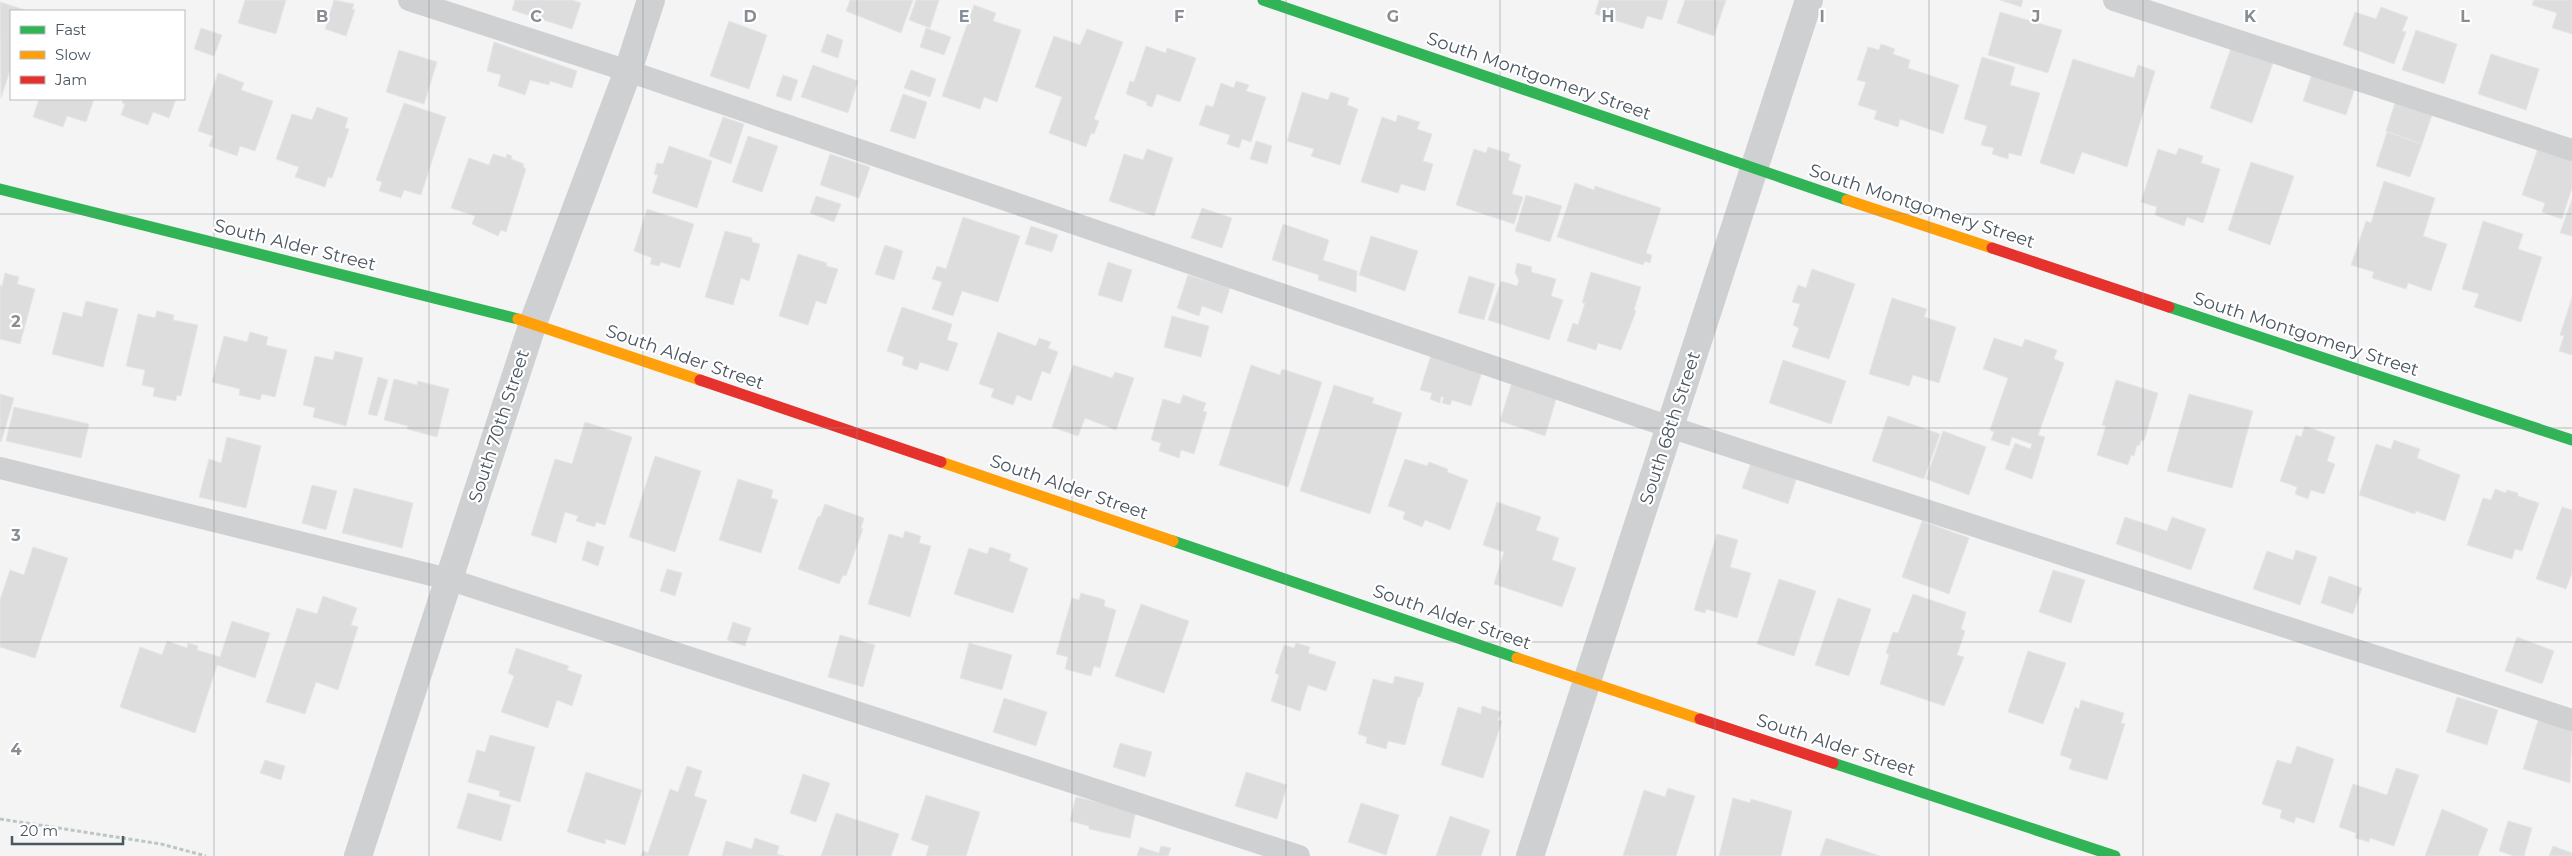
<svg xmlns="http://www.w3.org/2000/svg" width="2572" height="856" font-family="Montserrat,sans-serif">
<style>
.building{fill:#ddddde;stroke:#e5e6e7}
.lines{fill:none;stroke-linecap:round;stroke-linejoin:round}
.path{stroke:#bcc7c4;stroke-width:3;stroke-dasharray:4 2.5;stroke-linecap:butt}
.lane{stroke:#ced0d2;stroke-width:22}
.street{stroke:#ced0d2;stroke-width:28}
.fast{stroke:#30b455;stroke-width:11}
.slow{stroke:#ff9f0a;stroke-width:11}
.jam{stroke:#e5322d;stroke-width:11}
.grid{fill:none;stroke:#868d94;stroke-width:1;stroke-opacity:0.55}
.labels{text-anchor:middle;stroke-width:4.5;stroke-linejoin:round;paint-order:stroke}
.street-label{font-size:18px;fill:#4a5661;stroke:#fff}
.grid-label{font-size:16px;text-anchor:middle;font-weight:bold;fill:#868d94;stroke:#fff;stroke-width:4.5;stroke-linejoin:round;paint-order:stroke}
</style>
<rect width="100%" height="100%" fill="#f4f4f4"/>
<path class="building" d="M245 0H286L276 34 238 23Z
M334 0 354 4 352 9 355 10 346 36 325 29Z
M515 0H572L581 3 572 29 512 10Z
M850 0H913L901 33 846 11Z
M916 0H939L930 28 909 20Z
M1599 0H1668L1662 20 1647 16 1643 29 1595 14Z
M1685 0H1726L1714 36 1677 23Z
M2000 0H2023L2021 7Z
M2534 0H2572V34L2552 28 2557 13 2532 5Z
M0 2 29 11H11V67L1 98Z
M974 5 996 13 993 21 1021 30 997 102 984 97 980 109 942 96Z
M2381 7 2408 17 2402 31 2406 32 2394 64 2343 45 2355 12 2376 19Z
M2000 12 2062 30 2048 73 1988 55Z
M729 21 767 35 749 89 710 76Z
M201 28 222 35 214 56 194 49Z
M926 28 951 37 944 55 920 47Z
M1087 29 1123 42 1094 119 1099 121 1094 134 1091 133 1086 147 1049 133 1062 97 1035 87 1054 36 1080 45Z
M2416 30 2457 44 2444 84 2402 70Z
M827 34 843 40 838 58 821 52Z
M494 42 577 71 572 88 550 81 549 85 530 80 525 95 498 86 501 75 487 71Z
M1881 44 1895 49 1893 54 1910 60 1908 68 1959 85 1943 134 1900 119 1898 127 1874 119 1877 111 1858 105 1866 82 1857 80 1868 47 1879 50Z
M1146 46 1166 53 1167 48 1196 58 1180 102 1157 94 1152 107 1146 105 1147 102 1126 94 1130 81 1134 82Z
M2231 48 2273 63 2252 123 2210 108Z
M399 50 437 62 424 104 386 92Z
M2491 54 2539 69 2526 110 2478 94Z
M1982 57 2015 67 2010 85 2040 93 2021 156 2009 153 2008 159 1992 154 1994 148 1981 145 1987 126 1964 119Z
M2073 59 2134 78 2138 65 2155 71 2127 167 2082 152 2074 174 2040 163Z
M813 65 858 81 848 113 801 97Z
M911 70 936 79 930 97 904 88Z
M218 73 244 83 241 90 273 101 255 151 240 146 237 156 209 146 213 136 198 131Z
M2312 74 2355 88 2346 115 2303 101Z
M783 75 798 80 791 101 776 96Z
M1236 81 1249 85 1246 91 1266 97 1251 142 1242 139 1239 148 1227 144 1230 135 1199 125 1206 105 1213 107 1221 83 1234 88Z
M1302 92 1328 100 1331 92 1349 98 1347 105 1358 109 1340 165 1311 156 1314 149 1287 141Z
M903 94 927 102 915 139 890 131Z
M39 99H94L86 122 67 116 63 127 33 117Z
M123 99H176L169 118 153 112 148 125 121 115 125 104 122 103Z
M404 103 446 117 421 195 404 190 401 198 379 191 382 182 376 180Z
M2395 103 2432 115 2422 144 2386 131Z
M317 107 348 118 345 128 349 129 332 178 328 177 325 187 295 177 299 167 276 159 292 114 312 120Z
M1398 115 1420 122 1417 129 1432 134 1423 161 1433 164 1425 191 1401 184 1398 193 1361 182 1382 117 1396 122Z
M723 117 744 124 731 164 709 156Z
M2387 132 2422 144 2410 177 2376 166Z
M748 136 778 146 762 192 732 182Z
M1256 141 1272 146 1267 164 1250 159Z
M669 146 712 161 697 208 652 193 658 175 654 174 657 163 663 164Z
M1488 147 1510 154 1508 160 1521 165 1512 194 1523 197 1514 224 1456 205 1474 149 1486 153Z
M2179 148 2203 156 2201 163 2220 169 2203 223 2187 217 2184 226 2155 215 2157 207 2141 202 2158 149 2176 155Z
M2538 148 2572 160V188L2562 219 2542 212 2545 203 2522 195Z
M1147 149 1173 158 1154 216 1109 201 1124 154 1143 160Z
M493 154 506 158 507 154 512 156 511 159 524 164 523 167 526 169 506 232 501 230 498 236 472 224 475 216 451 208 469 158 489 165Z
M830 154 870 167 859 198 820 185Z
M2251 162 2294 176 2270 245 2228 230Z
M2384 181 2435 198 2423 236 2447 244 2431 291 2408 283 2406 289 2372 278 2374 272 2351 265 2366 221 2371 223Z
M1575 183 1594 190 1595 186 1661 208 1646 253 1652 255 1650 263 1645 261 1643 265 1557 237Z
M1526 195 1562 206 1550 242 1515 231Z
M816 196 841 204 834 222 810 213Z
M2572 199V236L2560 233Z
M1202 208 1232 218 1222 248 1191 238Z
M647 209 694 224 680 268 661 262 659 266 650 264 652 258 634 251Z
M963 217 1020 236 998 302 962 291 953 316 932 309 942 282 932 279 937 266 946 269Z
M2483 221 2523 234 2518 249 2542 257 2521 322 2474 307 2479 294 2462 289Z
M1283 224 1329 240 1323 260 1357 271 1356 292 1318 280 1319 275 1272 260Z
M1031 226 1058 235 1052 252 1025 244Z
M725 231 752 238V242L760 244 749 281 741 278 733 305 705 297Z
M1371 236 1418 251 1405 291 1359 275Z
M885 245 903 251 894 280 875 274Z
M798 254 827 263 826 266 838 269 826 304 816 301 808 325 779 316Z
M1108 262 1132 270 1122 302 1098 295Z
M1517 263 1532 267 1531 272 1556 279 1551 296 1563 300 1549 340 1488 320 1501 281 1517 286 1519 281 1515 272Z
M1812 269 1855 284 1829 359 1792 347 1799 328 1793 325 1800 304 1792 302 1798 285 1806 288Z
M1591 272 1641 287 1634 310 1636 311 1621 350 1598 343 1596 350 1567 341 1573 323 1578 325 1585 303H1582Z
M5 273 19 277 17 284 35 289 20 344 0 339V285L2 286Z
M1188 275 1230 288 1222 313 1202 306 1199 316 1177 308Z
M1469 276 1495 284 1484 320 1458 313Z
M2572 297V355L2559 351 2564 336 2560 335Z
M1892 298 1927 309 1924 317 1956 327 1939 383 1913 375 1909 386 1869 374Z
M86 301 118 309 103 367 52 354 63 312 82 317Z
M902 307 952 324 947 340 958 343 948 371 920 362 917 370 902 365 904 357 887 351Z
M157 311 174 315 173 320 198 325 181 396 177 395 176 401 153 396 155 388 142 385 145 370 126 366 138 314 155 318Z
M1172 316 1209 326 1201 357 1164 347Z
M250 332 268 337 266 345 287 350 275 397 262 394 260 400 239 395 240 389 212 382 224 336 247 342Z
M998 332 1036 346 1039 338 1051 342 1048 348 1058 352 1050 374 1042 371 1031 401 1017 395 1013 405 991 397 994 389 979 384Z
M1994 338 2022 347 2025 339 2057 350 2054 359 2064 363 2038 435 2045 437 2032 479 2005 469 2015 443 2030 449 2032 444 2012 437 2009 446 1991 440 1994 432 1990 430 2008 378 1983 369Z
M335 351 363 358 346 426 313 417 315 408 303 405 315 356 333 360Z
M1431 355 1482 372 1471 406 1452 400 1450 405 1442 403 1444 397H1441L1440 403 1430 399 1432 393 1420 390Z
M1783 360 1846 381 1831 424 1769 403Z
M1073 365 1112 378 1115 372 1134 378 1116 430 1085 418 1078 436 1052 427Z
M1251 365 1280 375 1282 369 1322 382 1288 487 1219 465Z
M378 377 388 380 377 416 368 414Z
M394 379 417 385 418 381 449 389 437 437 407 429 408 426 384 420Z
M2116 380 2158 393 2144 441 2141 440 2139 446 2137 445 2134 456 2131 455 2128 465 2097 455 2106 426 2102 425Z
M1512 382 1557 396 1545 436 1500 421Z
M1334 385 1374 398 1372 403 1402 413 1370 514 1300 491Z
M0 394 14 398 1 442 0 441Z
M2189 394 2253 411 2232 488 2167 471Z
M1183 395 1206 403 1203 411 1207 412 1194 454 1181 450 1179 458 1159 451 1161 443 1151 440 1163 399 1180 404Z
M14 407 89 424 81 458 6 441Z
M1888 416 1940 434 1924 479 1872 461Z
M585 422 632 437 605 525 596 522 595 527 576 521 578 516 565 512 556 543 531 535 555 459 572 464Z
M2305 426 2335 437 2327 461 2335 464 2324 494 2311 490 2308 499 2295 494 2297 487 2280 481 2296 435 2301 437Z
M1943 431 1986 447 1969 495 1926 479Z
M227 437 261 446 246 508 199 497 209 459 221 463Z
M2394 440 2420 449 2417 458 2460 475 2445 521 2416 511 2415 514 2359 495 2376 444 2391 449Z
M655 456 701 471 675 552 629 537Z
M1405 459 1427 466 1429 462 1448 469 1447 472 1468 480 1450 530 1425 520 1422 527 1403 519 1405 512 1388 506Z
M1751 463 1797 477 1788 504 1742 488Z
M738 479 773 490 771 498 778 500 761 553 719 540Z
M312 485 337 491 326 530 302 523Z
M354 488 413 503 402 548 342 533Z
M2495 489 2506 493 2507 490 2518 493V496L2539 503 2522 551 2515 549 2512 559 2467 545 2483 498 2491 500Z
M1497 502 1541 517 1536 530 1559 538 1552 560 1576 568 1562 607 1494 584 1504 552 1483 545Z
M825 504 864 518 861 528 863 529 846 576 843 575 839 584 798 569 818 516 820 517Z
M2562 507 2572 510V573L2566 589 2536 579Z
M2125 517 2167 531 2172 517 2206 529 2191 570 2116 544Z
M1922 521 1969 538 1949 594 1902 577Z
M905 531 921 536 919 543 931 546 910 617 868 604 889 534 903 538Z
M1717 534 1738 540 1730 567 1751 573 1737 618 1706 609 1705 613 1694 610Z
M587 541 604 547 598 566 582 560Z
M33 547 68 558 35 658 0 647V600L10 570 24 575Z
M990 547 1011 554 1009 561 1028 568 1013 613 954 594 969 548 987 554Z
M2296 550 2317 557 2300 605 2253 589 2267 551 2293 560Z
M667 569 682 573 675 596 660 591Z
M2053 570 2085 580 2071 623 2039 612Z
M2329 576 2362 588 2353 614 2321 603Z
M1779 579 1816 591 1794 656 1757 644Z
M1081 593 1105 600 1104 606 1116 610 1100 668 1094 666 1091 676 1065 669 1068 657 1056 654 1072 598 1079 600Z
M1913 594 1966 612 1961 629 1965 631 1957 655 1964 657 1944 706 1880 684 1889 655 1886 653 1893 632 1898 633Z
M323 596 357 608 351 625 358 627 338 690 316 682 305 714 266 702 297 608 317 614Z
M1838 598 1871 609 1849 676 1815 665Z
M1141 604 1189 621 1164 693 1115 676Z
M232 621 270 633 255 678 217 665 195 733 120 707 140 647 162 655 167 641 187 648 188 643 198 646 197 650 220 657Z
M733 622 751 628 745 646 727 640Z
M840 635 875 645 863 687 828 677Z
M2517 637 2554 651 2542 684 2505 671Z
M969 643 1012 655 1002 690 960 678Z
M1296 643 1310 647 1308 653 1336 662 1326 691 1308 685 1300 711 1271 701 1279 675 1275 673 1284 645 1294 648Z
M516 648 569 666 567 670 582 675 572 706 557 700 548 728 501 712 514 676 508 673Z
M2028 651 2066 663 2043 724 2008 712Z
M1395 676 1424 683 1420 697H1418L1405 745 1388 741 1386 749 1366 743 1367 737 1358 734 1373 679 1393 684Z
M2457 697 2498 710 2487 745 2446 732Z
M1004 698 1047 712 1036 746 993 732Z
M2081 700 2124 713 2121 723 2125 724 2107 780 2069 769 2072 759 2060 755 2075 707 2079 709Z
M1482 706 1501 712 1498 720 1502 721 1483 778 1441 765 1458 707 1481 714Z
M2538 720 2572 730 2570 783 2523 769Z
M490 735 535 747 520 802 499 796 500 791 468 782 477 750 485 752Z
M1120 743 1152 752 1145 777 1113 767Z
M2297 746 2334 759 2314 823 2296 817 2294 823 2280 818 2282 810 2262 804 2277 760 2291 764Z
M265 760 285 766 281 780 260 773Z
M687 766 702 771 694 796 707 800 688 856H641L643 851 648 853 670 789 678 792Z
M2396 768 2419 775 2394 846 2370 838 2369 842 2355 838 2356 833 2339 827 2353 784 2387 795Z
M586 772 642 790 625 845 606 839 605 844 567 832Z
M1246 772 1287 785 1277 819 1235 806Z
M803 774 830 783 816 822 790 813Z
M1668 788 1695 796 1676 856H1623L1644 790 1665 797Z
M468 793 511 805 501 841 457 828Z
M926 795 980 812 966 856H926L929 846 911 840Z
M1076 797 1136 811 1130 838 1089 829V826L1070 821Z
M1733 798 1750 803 1751 799 1792 811 1781 856H1719Z
M1361 803 1399 815 1386 855 1348 842Z
M2442 809 2488 829 2478 856H2425Z
M836 813 899 834 891 856H821Z
M1450 816 1490 830 1481 856H1436Z
M2508 821 2532 828 2524 856H2514L2499 851Z
M755 838 779 846 777 854 784 856H722L726 841 752 849Z
M1826 838 1880 856H1820Z
M1161 846 1171 848 1168 856H1137L1140 847 1159 853Z
M2553 846 2572 853V856H2549Z"/>
<g class="lines">
<path class="path" d="M0 819 161 844 206 856"/>
<path class="lane" d="M409 0 628 71 1670 427 2572 720
M2114 0 2572 150
M0 468 448 579 1299 856"/>
<path class="street" d="M358 856 533 323 628 71 651 0
M1530 856 1809 0"/>
<path class="fast" d="M1263 0 1847 200
M0 189 518 319
M2169 307 2572 440
M1173 541 1517 658
M1833 763 2115 856"/>
<path class="slow" d="M1847 200 1992 248
M518 319 700 380
M941 462 1173 541
M1517 658 1700 719"/>
<path class="jam" d="M1992 248 2169 307
M700 380 941 462
M1700 719 1833 763"/>
</g>
<path class="grid" d="M214 0V856M429 0V856M643 0V856M857 0V856M1072 0V856M1286 0V856M1500 0V856M1715 0V856M1929 0V856M2143 0V856M2358 0V856M0 214H2572M0 428H2572M0 642H2572"/>
<g class="labels">
<g class="street-label">
<text transform="translate(1539 76) rotate(19)" y="6">South Montgomery Street</text>
<text transform="translate(1922 206) rotate(18)" y="6">South Montgomery Street</text>
<text transform="translate(295 245) rotate(14)" y="6">South Alder Street</text>
<text transform="translate(2306 334) rotate(18)" y="6">South Montgomery Street</text>
<text transform="translate(685 357) rotate(19)" y="6">South Alder Street</text>
<text transform="translate(499 426) rotate(-72)" y="6">South 70th Street</text>
<text transform="translate(1670 428) rotate(-72)" y="6">South 68th Street</text>
<text transform="translate(1069 487) rotate(19)" y="6">South Alder Street</text>
<text transform="translate(1452 617) rotate(19)" y="6">South Alder Street</text>
<text transform="translate(1836 745) rotate(18)" y="6">South Alder Street</text>
</g>
</g>
<g class="grid-label">
<text x="322" y="22">B</text>
<text x="536" y="22">C</text>
<text x="750" y="22">D</text>
<text x="964" y="22">E</text>
<text x="1179" y="22">F</text>
<text x="1393" y="22">G</text>
<text x="1608" y="22">H</text>
<text x="1822" y="22">I</text>
<text x="2036" y="22">J</text>
<text x="2250" y="22">K</text>
<text x="2465" y="22">L</text>
<text x="16" y="327">2</text>
<text x="16" y="541">3</text>
<text x="16" y="755">4</text>
</g>
<rect x="10" y="10" width="175" height="90" fill="#ffffff" stroke="#b7bbc0"/>
<rect x="20" y="26" width="25" height="8" fill="#30b455" stroke="#b7bbc0"/>
<text x="55" y="35" font-size="15" fill="#4a5661">Fast</text>
<rect x="20" y="51" width="25" height="8" fill="#ff9f0a" stroke="#b7bbc0"/>
<text x="55" y="60" font-size="15" fill="#4a5661">Slow</text>
<rect x="20" y="76" width="25" height="8" fill="#e5322d" stroke="#b7bbc0"/>
<text x="55" y="85" font-size="15" fill="#4a5661">Jam</text>
<path d="M12 836v8h111v-8" fill="none" stroke="#4a5661" stroke-width="2.5"/>
<text x="20" y="836" font-size="15" fill="#4a5661" stroke="#ffffff" stroke-width="4" paint-order="stroke">20 m</text>
</svg>
